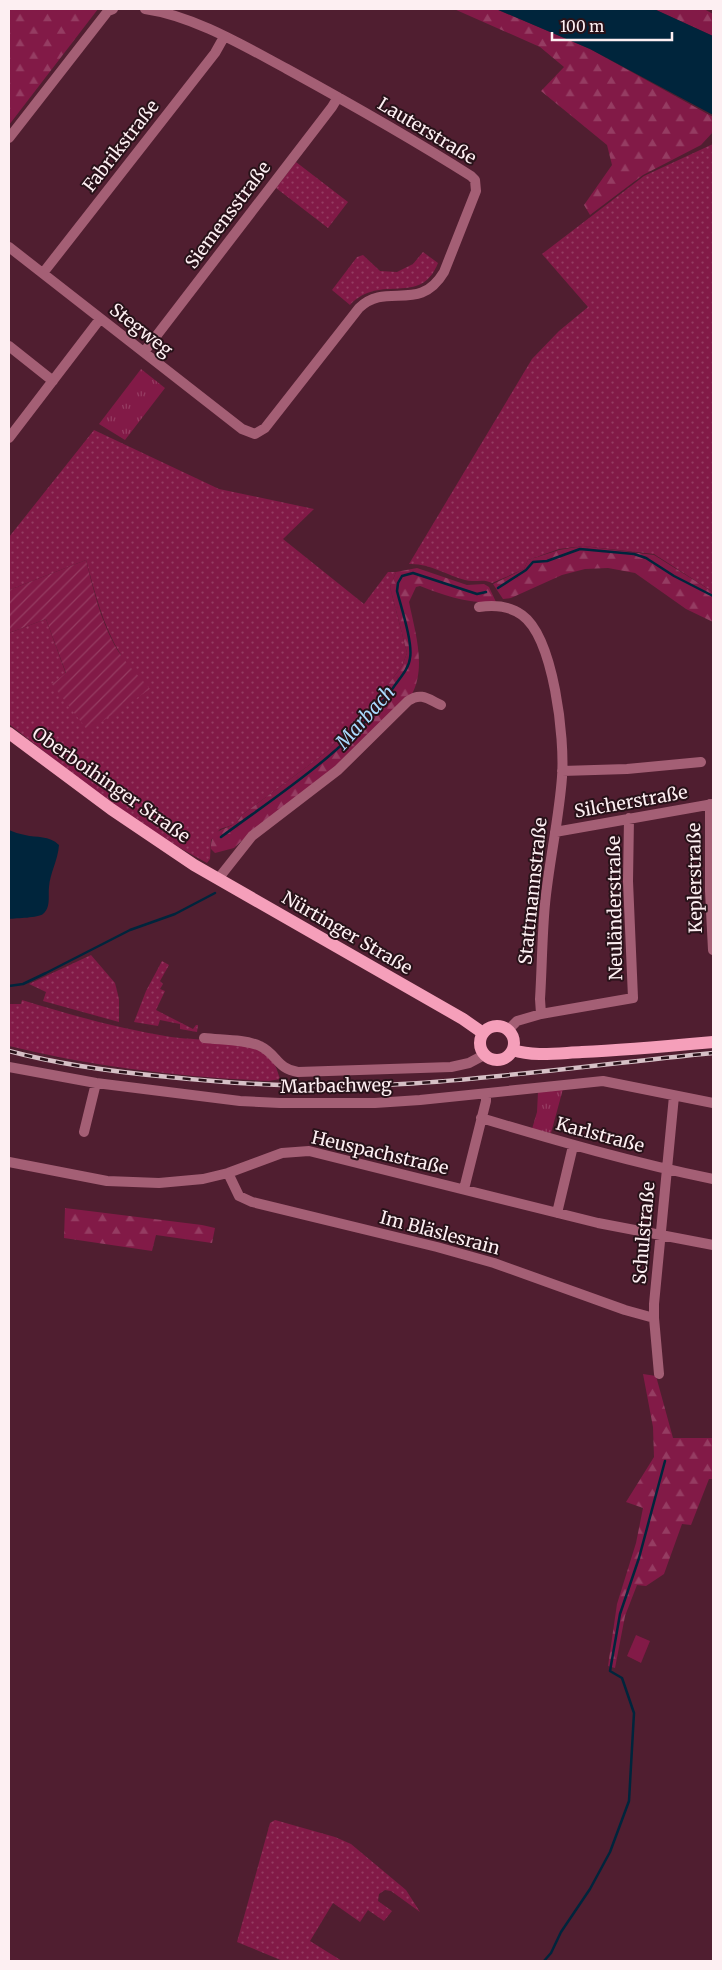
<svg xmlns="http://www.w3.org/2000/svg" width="722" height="1970" font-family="Merriweather,serif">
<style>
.grass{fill:url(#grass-dots)}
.forest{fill:url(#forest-firs)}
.park{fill:url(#park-tufts)}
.garden{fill:url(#garden-furrows)}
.pitch{fill:#821a47}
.water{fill:#00253c}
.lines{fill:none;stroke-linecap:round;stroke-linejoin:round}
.stream{stroke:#00253c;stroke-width:2.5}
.minor{stroke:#a45f75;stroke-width:10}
.major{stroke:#f59fba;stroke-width:12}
.rail-casing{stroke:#d6c0c6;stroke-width:4.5}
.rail{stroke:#281219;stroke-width:2.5;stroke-dasharray:8;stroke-linecap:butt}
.labels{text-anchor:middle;stroke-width:4;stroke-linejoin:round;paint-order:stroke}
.street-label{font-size:18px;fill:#fdeff2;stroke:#281219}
.water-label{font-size:19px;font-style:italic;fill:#a9dafe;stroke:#281219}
</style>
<defs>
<pattern id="grass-dots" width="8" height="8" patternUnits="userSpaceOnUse" patternTransform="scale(1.25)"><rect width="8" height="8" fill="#821a47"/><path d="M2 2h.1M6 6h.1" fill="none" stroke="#953c62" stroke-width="1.8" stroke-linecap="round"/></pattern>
<pattern id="forest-firs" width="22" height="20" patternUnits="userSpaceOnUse" patternTransform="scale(1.25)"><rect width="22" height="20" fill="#821a47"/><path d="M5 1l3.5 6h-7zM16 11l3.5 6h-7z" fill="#953c62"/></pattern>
<pattern id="park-tufts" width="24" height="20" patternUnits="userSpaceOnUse" patternTransform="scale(1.25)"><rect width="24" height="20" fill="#821a47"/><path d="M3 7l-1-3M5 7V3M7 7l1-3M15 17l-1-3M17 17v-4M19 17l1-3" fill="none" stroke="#953c62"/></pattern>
<pattern id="garden-furrows" width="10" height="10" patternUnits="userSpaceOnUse" patternTransform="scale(1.25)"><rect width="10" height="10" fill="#821a47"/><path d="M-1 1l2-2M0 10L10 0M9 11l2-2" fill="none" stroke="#953c62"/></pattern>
</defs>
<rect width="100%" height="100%" fill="#501e30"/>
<path class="grass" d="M713 144V592L654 554 583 546 559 549 528 560 524 569 492 583C483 578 474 583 465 580 446 575 429 563 409 564L532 359 559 331 588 307 542 254 644 176Z
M296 162 348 202 328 228 276 188Z
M423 252 438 263C420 308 381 272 350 305L332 290 357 257 363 255 380 271 397 272 413 264Z
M94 430 219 489 314 509 283 539 364 604 388 572H396L390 587 407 653 402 666 372 706 348 727 328 751 242 815 235 824 220 829 211 840 210 859 207 863C135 825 73 774 9 724V633L46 619 66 674 52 684 121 655C103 626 95 593 86 560L9 590V537Z
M91 955 115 983 119 999V1022L43 1001 46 992 29 984Z
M162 961 169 965 160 981 163 984 160 989 165 991 156 1010 193 1029 196 1025H198L197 1032 180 1029V1024L160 1020 158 1026 134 1022 146 991Z
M22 1000C71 1015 120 1029 171 1037 193 1040 241 1040 258 1050 273 1058 275 1063 280 1079L269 1081C181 1077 94 1067 9 1046V1004H21Z
M275 1820 335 1837 351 1844 406 1890 420 1912 391 1891 385 1890 379 1894 378 1901 392 1911 384 1921 368 1910 360 1922 333 1903 310 1941 342 1961H283L237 1942 270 1823Z"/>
<path class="forest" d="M9 9H98L9 125Z
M454 9H496L590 49 713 117V132L701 145 643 175 590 215 584 205 612 165 607 145 541 91 564 67 540 47Z
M654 9H704L713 14V36Z
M583 546 654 555 713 592V622L686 609 635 573 608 568 585 569 562 575 511 598 503 599 493 584 524 569 528 560 559 550Z
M417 568 467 585 484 584 489 587 496 602C469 604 445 596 420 586L416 587 409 602C415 632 427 668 411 696L336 769 256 828 234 848 215 853 211 849C211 829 220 832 234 824 237 823 240 818 242 815L328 751 348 727 372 706 402 666 407 653 390 587 396 572Z
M65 1208 202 1225 215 1228 212 1243 156 1235 152 1251 64 1238Z
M643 1374 656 1376 673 1438H713V1479H709L691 1525 682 1524 664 1574 646 1586 637 1585 625 1616 615 1668 608 1666 617 1604 636 1543 643 1508 626 1502 654 1457 653 1427Z"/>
<path class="park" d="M141 369 165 388 125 440 99 424Z
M563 1089 551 1133 532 1129 537 1112 538 1092Z"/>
<path class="garden" d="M86 560C93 588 100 618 114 644 123 661 138 675 150 689L88 731 52 684 66 673 46 619 9 633V590Z"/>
<path class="pitch" d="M636 1635 650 1641 641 1663 627 1656Z"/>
<path class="water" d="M496 9H654L713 36V115L590 49Z
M9 830C14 832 19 834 25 835 37 838 49 835 59 845 58 860 50 873 49 887 48 896 51 907 43 914 38 918 17 918 9 919Z"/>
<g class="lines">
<path class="stream" d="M498 588 526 570 533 562 547 561 580 549 634 554 646 558 674 576 713 596
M221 837C282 792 349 750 393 688 399 679 409 669 410 658 413 643 401 607 397 591L398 583 402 576 413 573 477 594 486 592
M9 986 23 984 46 973 130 930 175 914 215 893
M544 1961 551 1953 561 1932 590 1889 610 1852 629 1801 634 1713 622 1678 610 1671 620 1614 639 1558 665 1461"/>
<path class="minor" d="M9 138 108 11 113 9
M9 247 242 429 255 434 265 428 359 308C387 281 419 314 444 272L476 191 475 180 471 176C411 138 349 103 287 69 244 46 194 16 145 9
M43 273 215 53 224 37
M9 346 53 381
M144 352 332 107 338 97
M9 438 100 319
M479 607C493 605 510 606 522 615 554 638 565 739 562 777 559 819 549 862 545 904 542 936 542 968 540 999L541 1014
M562 771 627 769 701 762
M710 804V891L713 950
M555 832 713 804
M218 879 252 836 338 770 408 701C421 692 428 699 441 705
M508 1030 517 1021 541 1014 633 998 628 881 629 818
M204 1038C222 1040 244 1039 260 1046 277 1054 277 1069 298 1072L451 1067 469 1063 484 1055
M9 1067 96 1083 240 1101 280 1103H375L420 1100 603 1081 713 1103
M481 1118C558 1141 634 1163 713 1179
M84 1132 96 1083
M9 1162 107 1181 159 1183 203 1179 228 1173 282 1153 309 1151 598 1223 713 1245
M228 1173 239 1196 252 1202 437 1247 494 1263 625 1310 654 1318
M464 1189 486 1101V1094
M557 1213 573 1146
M659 1374 654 1318V1304L674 1096"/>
<path class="major" d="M9 733 111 809 194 865 463 1019 483 1033
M480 1043a17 17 0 1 1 34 0a17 17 0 1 1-34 0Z
M513 1050C534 1057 559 1053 582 1052 626 1050 669 1046 713 1042"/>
<defs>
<path id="rail" d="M9 1051C61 1065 115 1072 169 1077 246 1085 324 1089 402 1084 506 1078 609 1063 713 1053"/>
</defs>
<use href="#rail" class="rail-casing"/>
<use href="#rail" class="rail"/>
</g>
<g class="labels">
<g class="street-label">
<text transform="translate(427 131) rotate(31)" y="6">Lauterstraße</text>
<text transform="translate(121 146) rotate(-52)" y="6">Fabrikstraße</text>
<text transform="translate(228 215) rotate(-53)" y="6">Siemensstraße</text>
<text transform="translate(141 330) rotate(38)" y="6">Stegweg</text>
<text transform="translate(111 785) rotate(35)" y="6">Oberboihinger Straße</text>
<text transform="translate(631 802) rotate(-10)" y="6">Silcherstraße</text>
<text transform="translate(695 878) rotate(-91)" y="6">Keplerstraße</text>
<text transform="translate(533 891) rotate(-84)" y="6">Stattmannstraße</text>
<text transform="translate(615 908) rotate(-91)" y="6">Neuländerstraße</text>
<text transform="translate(347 933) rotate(30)" y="6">Nürtinger Straße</text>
<text transform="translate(336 1086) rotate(-1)" y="6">Marbachweg</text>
<text transform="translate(600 1135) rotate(15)" y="6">Karlstraße</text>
<text transform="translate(380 1153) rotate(13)" y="6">Heuspachstraße</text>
<text transform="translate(440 1233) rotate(15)" y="6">Im Bläslesrain</text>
<text transform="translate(644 1233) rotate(-85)" y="6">Schulstraße</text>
</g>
<g class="water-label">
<text transform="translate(365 717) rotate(-48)" y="7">Marbach</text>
</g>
</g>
<rect width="722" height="1970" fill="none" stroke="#fdeff2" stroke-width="20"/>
<path d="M552 32v8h120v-8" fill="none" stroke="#fdeff2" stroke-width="2.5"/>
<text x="560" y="32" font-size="15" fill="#fdeff2" stroke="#281219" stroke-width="4" paint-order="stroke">100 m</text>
</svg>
